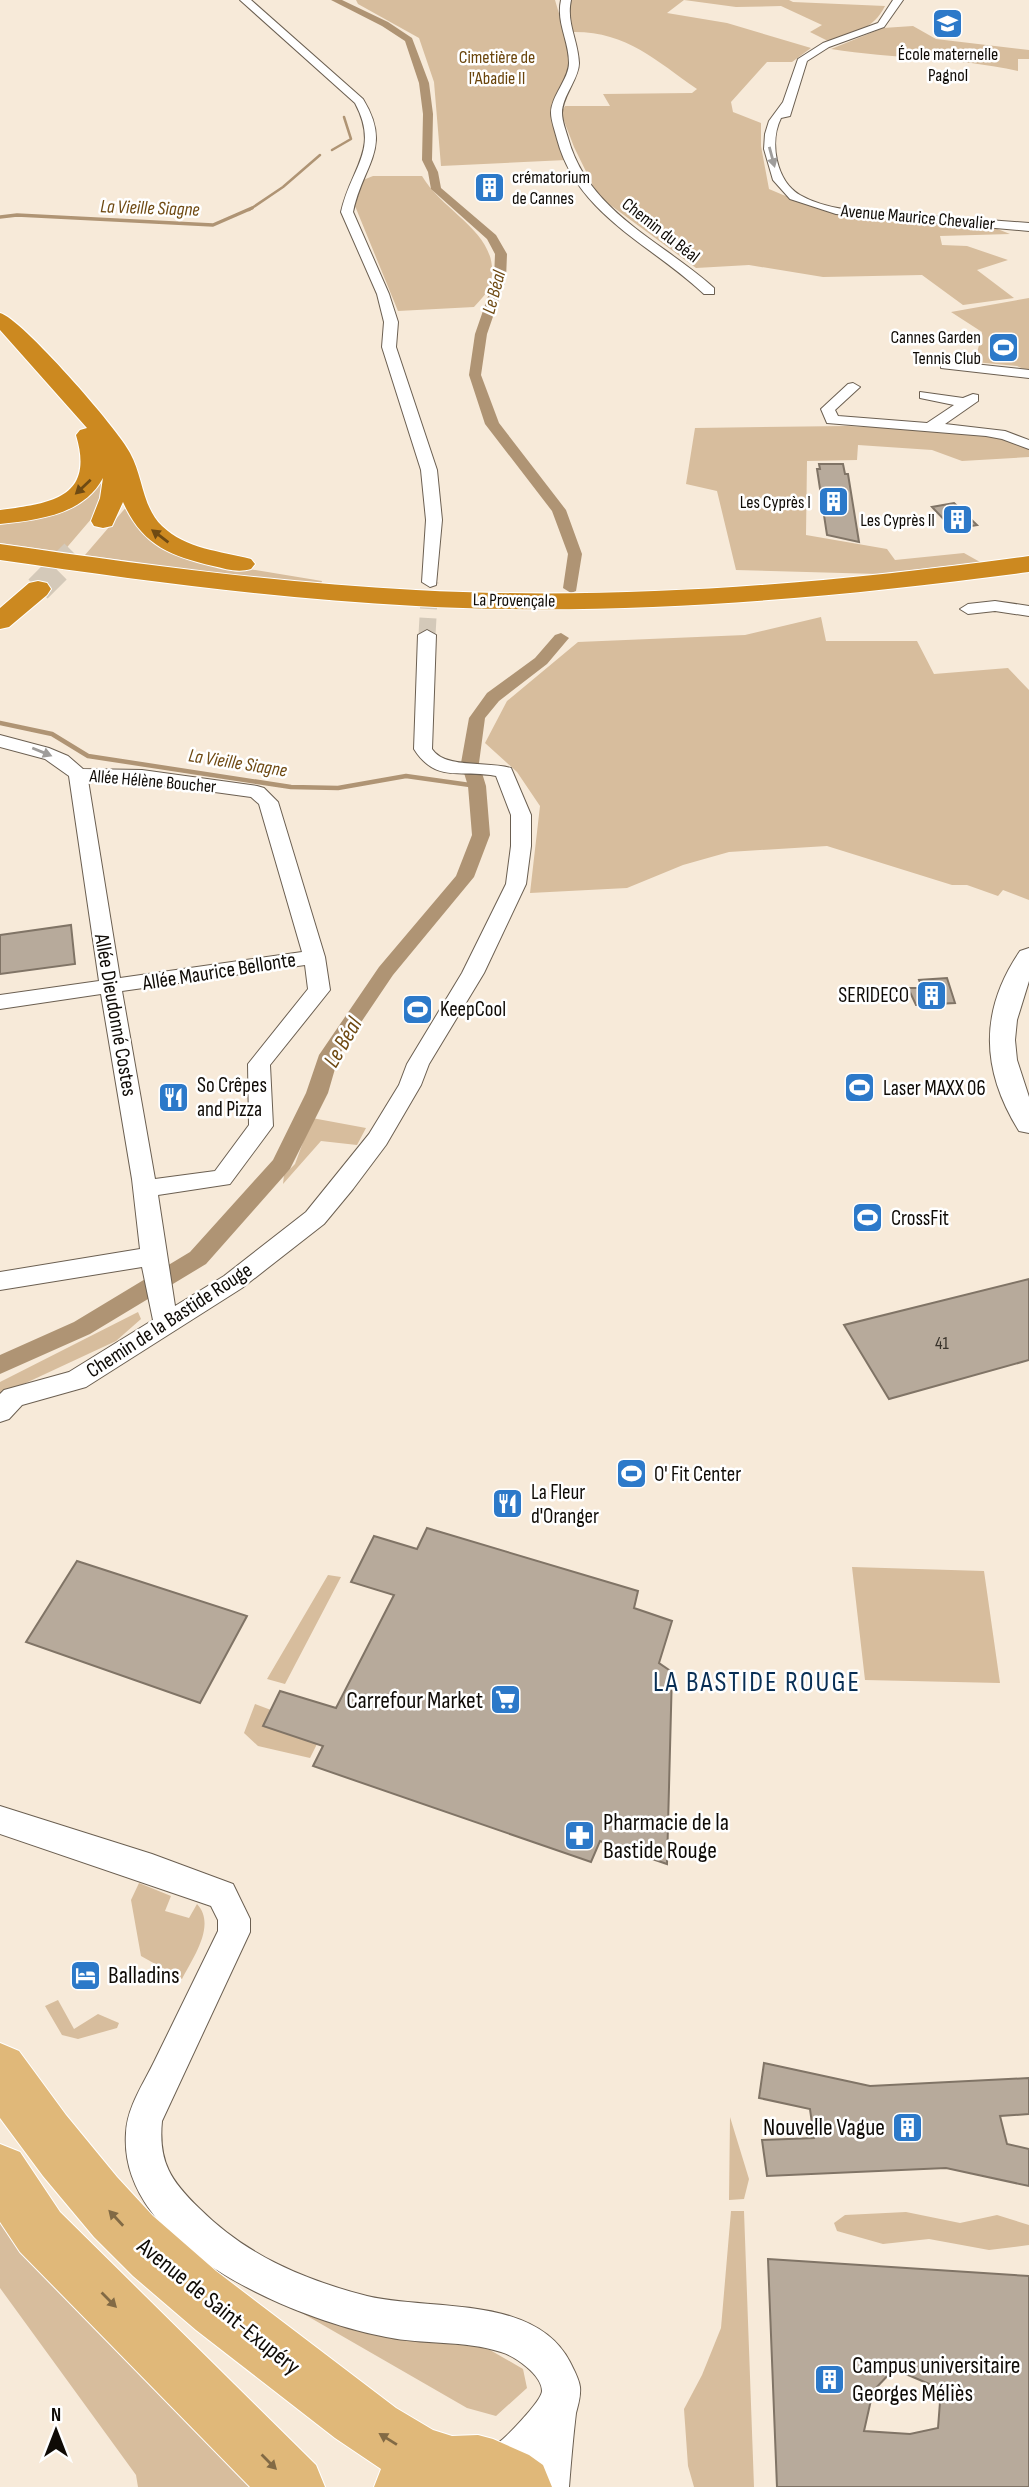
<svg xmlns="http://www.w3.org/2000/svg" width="1029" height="2487" font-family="'Sofia Sans Condensed',sans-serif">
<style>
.green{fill:#d7bd9d}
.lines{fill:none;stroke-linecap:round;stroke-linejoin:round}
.stream-far2{stroke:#af9474;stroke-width:2.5}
.stream-far1{stroke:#af9474;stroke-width:3.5}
.stream{stroke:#af9474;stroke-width:4.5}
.canal{fill:#af9474;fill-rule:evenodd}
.building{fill:#b7aa9b;stroke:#807466;stroke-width:2;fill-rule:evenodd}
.minor-tunnel{stroke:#d4c9b9;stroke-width:17;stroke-dasharray:17 9;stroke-linecap:butt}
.motorway-tunnel{stroke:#d4c9b9;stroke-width:27;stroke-dasharray:27 13;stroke-linecap:butt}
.minor-casing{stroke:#6b5f51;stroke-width:2}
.tertiary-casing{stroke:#6b5f51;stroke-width:2}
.primary-casing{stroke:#fff;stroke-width:2}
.motorway-casing{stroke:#fff;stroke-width:2}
.minor{fill:#fff;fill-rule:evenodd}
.tertiary{fill:#fff;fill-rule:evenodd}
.primary{fill:#e0b879;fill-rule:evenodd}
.motorway{fill:#cc8920;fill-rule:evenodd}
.oneway{fill:#9f9d9b}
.oneway2{fill:#6e4a13}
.oneway3{fill:#826a45}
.labels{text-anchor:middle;stroke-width:5;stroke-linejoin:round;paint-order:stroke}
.far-poi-label{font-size:18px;fill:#0f0b06;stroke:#fff;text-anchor:end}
.far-park-label{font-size:18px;fill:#6a450c;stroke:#fff}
.far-street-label{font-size:18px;fill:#0f0b06;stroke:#fff}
.number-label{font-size:18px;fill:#39332b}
.far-water-label{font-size:19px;font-style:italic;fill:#6f4a13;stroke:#fff}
.street-label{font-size:21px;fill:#0f0b06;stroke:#fff}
.poi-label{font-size:21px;fill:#0f0b06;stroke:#fff;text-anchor:start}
.water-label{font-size:23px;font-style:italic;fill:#6f4a13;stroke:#fff}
.near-poi-label{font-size:24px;fill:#0f0b06;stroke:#fff;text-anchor:start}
.near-street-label{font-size:24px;fill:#0f0b06;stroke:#fff}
.near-quarter-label{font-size:28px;letter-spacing:2px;fill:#092f55;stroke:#fff}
</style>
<rect width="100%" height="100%" fill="#f7ead9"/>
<path class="green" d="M356 0H555L570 51 568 76 557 98 566 160 441 166 434 82 419 38 358 4Z
M570 0H789L793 2 885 6C874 29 852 34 830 42L810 32 822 25 781 6 736 7 684 0 667 13 727 23 811 48 792 62H767L731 102 733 112 761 123V146L769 189C841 221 917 222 995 228L1010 234 940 236 942 245 967 246 1008 260 977 270 1014 298 963 305 922 275 823 277 749 265 696 268 598 196 574 147 561 113 565 106H610L603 94 692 93 697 89C655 60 626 31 572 32L569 25Z
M913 26 936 39 1029 50V59H1018V71C956 57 893 59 831 49L883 28Z
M373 176H422C445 215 504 235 490 285 488 293 479 301 474 307L398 311 355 206 363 180Z
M1029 298V372L1017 366 975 362 982 332 951 312Z
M847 426C908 429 971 426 1029 447V457L962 461 932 450 858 445 857 460 807 461 806 535 887 549 895 560 964 553 980 562 878 574 736 570 717 491 686 484 695 428Z
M103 468 104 504 63 552 0 543V520L38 515Z
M128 505 141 531 152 540 249 569 322 581 321 584 232 576 85 555Z
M821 617 826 641H917L934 674 1008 668 1029 690V900L1003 890 998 896 967 885H952L827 846 729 852 683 865 627 888 530 893 540 806 517 772 485 743 507 701 578 642 745 635Z
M312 1118 366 1128 357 1145 321 1141 283 1184 284 1175 295 1164Z
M138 1312 141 1319 116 1341 0 1395V1382Z
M852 1567 984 1571 1000 1683 865 1680Z
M328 1575 341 1577 285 1684 267 1679Z
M255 1704 271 1710 263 1726 317 1744 310 1758 258 1746 244 1733Z
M139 1883 171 1896 165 1911 189 1918 197 1904C217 1925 192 1959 182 1979L141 1956 131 1900Z
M58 2000 74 2029 98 2014 119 2023 117 2028 78 2039 62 2035 45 2006Z
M730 2117 749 2179 744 2199 729 2200Z
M0 2211 256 2487H138L136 2475 0 2288Z
M731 2211H744L754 2487H694L688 2466 684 2409 702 2375 721 2328Z
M906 2212 960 2223 997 2215 1029 2225V2245L989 2250 929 2239 883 2244 837 2231 834 2223 845 2215Z
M283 2302 447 2337 490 2350 523 2369 527 2388 496 2416 467 2408Z"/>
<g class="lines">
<path class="stream-far2" d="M332 150 351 139 344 117
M249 210 283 187 320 155"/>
<path class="stream-far1" d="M0 217 17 215 213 225 252 208"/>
<path class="stream" d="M0 723 52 734 88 756 291 787 338 788 406 776 477 786"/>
<path class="canal" d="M331 0H342L388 22 412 38 429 83 433 114 432 160 438 172 441 188 496 235 507 254 506 279 487 334 481 375 499 423 566 510 582 554 576 591 571 593 563 588 568 554 552 511 485 424 469 375 475 334 494 279 495 254 487 239 431 189 428 172 422 160 423 114 419 83 405 41 382 26Z
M561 633 569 638 547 664 499 701 485 718 479 763 486 786 490 835 474 877 393 975 339 1055 328 1093 290 1169 206 1264 90 1334 0 1374V1355L74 1322 190 1252 273 1160 306 1093 319 1055 379 967 456 876 472 835 468 786 461 763 469 718 487 693 535 658 555 635Z"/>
</g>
<path class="building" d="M819 464H843L845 474H848L859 542 827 535 817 469H820Z
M954 503 977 525 953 529 932 507Z
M71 925 75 964 0 974V935Z
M947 978 955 1003 916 1005 908 988H922L919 980Z
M1029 1279V1360L889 1399 844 1325Z
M427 1528 638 1591 634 1608 672 1621 659 1663 672 1672 667 1864 600 1841 591 1862 313 1766 323 1746 263 1726 280 1691 336 1708 394 1595 351 1582 374 1536 417 1549Z
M77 1561 247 1616 200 1703 26 1642Z
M764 2063 870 2086 1029 2078V2114L1000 2116 1007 2144 1029 2149V2186L946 2168 767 2176 762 2140 814 2138 810 2109 759 2098Z
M768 2259 1029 2276V2487H777ZM894 2369 941 2389 938 2428 910 2434 864 2431 873 2391Z"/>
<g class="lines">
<path class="minor-tunnel" d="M427 635 430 582"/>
<path class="motorway-tunnel" d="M38 589 74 553"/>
<defs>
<path id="minor" d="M240 0H251L363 99C393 148 363 164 353 212L389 294 398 322 396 347 437 470 442 520 436 585 430 587 422 582 426 520 421 470 382 347 384 322 377 294 341 212C351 167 380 150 355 103Z
M561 0H571C566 23 578 40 579 63 579 79 562 96 562 113 562 121 566 131 568 138 588 212 662 241 714 288V294H704C651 244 577 215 557 139 555 131 551 120 551 113 551 96 569 79 569 63 569 40 556 23 561 0Z
M893 0H903L884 27 829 47 807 61 790 116 781 118C769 142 776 181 800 195 832 213 875 212 911 215 950 217 990 220 1029 223V231L836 214 790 199 773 180 764 149 765 134 769 121 783 102 798 59 823 43 878 23Z
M946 361 1029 370V378L941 368V362Z
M853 383 860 387 835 410 838 416 927 423 954 405 920 398V392L963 398 973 394 978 395V401L945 424 1005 431 1029 440V449L1002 439 986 436 827 423 821 409 848 384Z
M995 601 1029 606V616L995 611 968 614 960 609 968 604Z
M427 630 436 635 432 749C445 769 487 761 511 768L531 815V846L526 884 484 973 429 1064 421 1085 386 1145 353 1189 324 1224 242 1288 86 1387 22 1405 9 1419 0 1422V1394L4 1390 69 1372 153 1320 142 1267 0 1290V1272L140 1249 132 1179 101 994 0 1009V995L99 981 69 776 45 759 0 747V735L49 748 68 756 83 769 142 770 257 786 264 788 278 802 325 957 330 990 270 1065 273 1126 230 1184 158 1195 175 1306 224 1276 306 1212 369 1134 399 1085 407 1064 462 973 506 884 511 846V815L496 776C462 769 436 784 414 749L418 635ZM88 780 142 782 251 797 259 804 302 952 120 978ZM305 965 308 989 248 1064 249 1125 215 1171 155 1179 122 991Z
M0 1806 152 1854 233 1884 250 1919V1932L162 2121C158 2162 171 2181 200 2209 246 2255 304 2280 367 2296 429 2311 535 2294 570 2362 574 2370 579 2379 580 2387 581 2396 578 2405 576 2413 573 2438 571 2462 569 2487H529L531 2467 502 2487 481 2484 475 2470C477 2466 479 2459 482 2456 487 2449 496 2445 503 2439 511 2432 542 2400 542 2391 542 2375 515 2356 501 2352 464 2340 424 2345 386 2337 296 2320 118 2247 126 2133 127 2107 144 2083 155 2060 176 2017 197 1974 218 1931V1920L211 1906 0 1834Z"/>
<path id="tertiary" d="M1029 948V981L1017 1020 1015 1040 1017 1060 1029 1097V1133L1019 1131C981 1070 979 1011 1020 951Z"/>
<path id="primary" d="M0 2043 19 2051 66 2115 117 2177 153 2216 216 2271 396 2408 433 2430 452 2436 478 2435 493 2439 529 2455 543 2465 552 2487H374L381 2469 335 2438 196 2330 133 2276 94 2237 43 2176 0 2118Z
M0 2144 20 2152 60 2212 316 2465 325 2487H250L20 2252 0 2222Z"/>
<path id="motorway" d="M0 313C21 318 119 430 130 453 143 476 142 507 162 526 186 549 220 551 251 559L255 564 251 569C238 573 226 569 213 566 170 556 142 545 123 502L112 526 103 528 94 526 91 521 100 498 103 478C83 515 38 520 0 524V510C51 503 95 498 76 435L80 430 87 428 0 330Z
M0 544C138 564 276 583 416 590 621 601 826 584 1029 556V572C826 599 621 617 416 606 276 599 138 580 0 560Z
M38 581 47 583 51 589 47 595 9 627 0 629V608L29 583Z"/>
</defs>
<use href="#minor" class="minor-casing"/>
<use href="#tertiary" class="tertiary-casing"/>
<use href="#primary" class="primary-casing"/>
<use href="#motorway" class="motorway-casing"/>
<use href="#minor" class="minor"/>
<use href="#tertiary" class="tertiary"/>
<use href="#primary" class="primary"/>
<use href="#motorway" class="motorway"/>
</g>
<defs><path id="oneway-solid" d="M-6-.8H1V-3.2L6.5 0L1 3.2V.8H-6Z" transform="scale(1.75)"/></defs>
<g class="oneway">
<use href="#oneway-solid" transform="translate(772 157) rotate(75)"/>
<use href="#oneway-solid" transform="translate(42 752) rotate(22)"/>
</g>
<g class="oneway2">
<use href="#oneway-solid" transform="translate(83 487) rotate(137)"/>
<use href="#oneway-solid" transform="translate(160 536) rotate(-143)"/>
</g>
<g class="oneway3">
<use href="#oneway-solid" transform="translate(116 2218) rotate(-133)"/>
<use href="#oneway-solid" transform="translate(109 2300) rotate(45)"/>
<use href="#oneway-solid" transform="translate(388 2439) rotate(-148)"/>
<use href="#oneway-solid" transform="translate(269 2462) rotate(45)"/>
</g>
<defs>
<symbol id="school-square" viewBox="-11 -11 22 22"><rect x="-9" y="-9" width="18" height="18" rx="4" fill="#2c79c9" stroke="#fff"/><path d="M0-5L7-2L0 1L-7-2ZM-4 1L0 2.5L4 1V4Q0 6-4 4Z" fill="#fff"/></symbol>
<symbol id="building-square" viewBox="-11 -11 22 22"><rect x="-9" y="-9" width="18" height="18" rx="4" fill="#2c79c9" stroke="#fff"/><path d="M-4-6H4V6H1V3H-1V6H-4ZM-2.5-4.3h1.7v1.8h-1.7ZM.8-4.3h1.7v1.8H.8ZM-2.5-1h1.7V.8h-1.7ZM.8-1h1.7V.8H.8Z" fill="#fff"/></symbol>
<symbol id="stadium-square" viewBox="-11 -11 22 22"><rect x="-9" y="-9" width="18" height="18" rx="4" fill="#2c79c9" stroke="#fff"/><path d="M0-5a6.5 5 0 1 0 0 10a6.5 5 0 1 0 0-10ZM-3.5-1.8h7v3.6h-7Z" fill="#fff"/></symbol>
<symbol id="restaurant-square" viewBox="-11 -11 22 22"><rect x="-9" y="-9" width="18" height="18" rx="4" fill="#2c79c9" stroke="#fff"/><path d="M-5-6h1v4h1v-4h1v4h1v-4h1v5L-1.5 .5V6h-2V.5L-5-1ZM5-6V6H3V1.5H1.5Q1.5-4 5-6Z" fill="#fff"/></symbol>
<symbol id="supermarket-square" viewBox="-11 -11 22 22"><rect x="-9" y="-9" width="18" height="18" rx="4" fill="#2c79c9" stroke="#fff"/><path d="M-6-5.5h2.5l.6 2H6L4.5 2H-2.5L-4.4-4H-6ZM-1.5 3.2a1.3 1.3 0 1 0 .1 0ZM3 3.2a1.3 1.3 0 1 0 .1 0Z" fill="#fff"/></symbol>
<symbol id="pharmacy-square" viewBox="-11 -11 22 22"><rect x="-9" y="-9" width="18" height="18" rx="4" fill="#2c79c9" stroke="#fff"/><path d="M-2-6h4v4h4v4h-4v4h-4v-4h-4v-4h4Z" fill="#fff"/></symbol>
<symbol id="hotel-square" viewBox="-11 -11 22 22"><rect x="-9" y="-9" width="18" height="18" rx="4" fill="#2c79c9" stroke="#fff"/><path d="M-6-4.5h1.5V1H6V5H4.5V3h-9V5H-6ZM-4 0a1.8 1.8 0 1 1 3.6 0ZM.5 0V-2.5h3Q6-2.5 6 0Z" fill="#fff"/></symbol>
</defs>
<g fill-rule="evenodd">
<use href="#school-square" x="930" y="6" width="35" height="35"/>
<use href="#building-square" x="472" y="170" width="35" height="35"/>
<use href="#stadium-square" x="986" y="330" width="35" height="35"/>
<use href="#building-square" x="816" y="484" width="35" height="35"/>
<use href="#building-square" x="940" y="502" width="35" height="35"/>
<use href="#building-square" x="914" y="978" width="35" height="35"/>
<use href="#stadium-square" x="400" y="992" width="35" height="35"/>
<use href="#stadium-square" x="842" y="1070" width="35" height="35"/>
<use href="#restaurant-square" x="156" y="1080" width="35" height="35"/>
<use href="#stadium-square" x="850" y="1200" width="35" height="35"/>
<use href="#stadium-square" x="614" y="1456" width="35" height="35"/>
<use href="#restaurant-square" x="490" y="1486" width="35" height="35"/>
<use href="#supermarket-square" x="488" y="1682" width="35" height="35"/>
<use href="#pharmacy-square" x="562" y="1818" width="35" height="35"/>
<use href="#hotel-square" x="68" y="1958" width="35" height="35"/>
<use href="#building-square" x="890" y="2110" width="35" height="35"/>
<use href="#building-square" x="812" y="2362" width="35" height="35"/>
</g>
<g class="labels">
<g class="far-poi-label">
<text x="948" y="60" text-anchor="middle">École maternelle<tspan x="948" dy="21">Pagnol</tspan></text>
<text x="512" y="183" text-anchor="start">crématorium<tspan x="512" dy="21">de Cannes</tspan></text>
<text x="981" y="343">Cannes Garden<tspan x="981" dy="21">Tennis Club</tspan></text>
<text x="811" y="508">Les Cyprès I</text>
<text x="935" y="526">Les Cyprès II</text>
</g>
<g class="far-park-label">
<text x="497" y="63">Cimetière de<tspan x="497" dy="21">l'Abadie II</tspan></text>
</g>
<g class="far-street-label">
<text transform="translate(918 217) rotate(5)" y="6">Avenue Maurice Chevalier</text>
<text transform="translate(661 230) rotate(38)" y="6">Chemin du Béal</text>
<text transform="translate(514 600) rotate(1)" y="6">La Provençale</text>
<text transform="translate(153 781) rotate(5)" y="6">Allée Hélène Boucher</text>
</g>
<g class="number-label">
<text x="942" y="1349">41</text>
</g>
<g class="far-water-label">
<text transform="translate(150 207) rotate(2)" y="7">La Vieille Siagne</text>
<text transform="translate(493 292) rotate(-75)" y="7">Le Béal</text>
<text transform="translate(238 762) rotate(9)" y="7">La Vieille Siagne</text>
</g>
<g class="street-label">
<text transform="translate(219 971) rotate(-9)" y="7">Allée Maurice Bellonte</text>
<text transform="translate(116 1015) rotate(80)" y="7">Allée Dieudonné Costes</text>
<text transform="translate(169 1320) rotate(-33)" y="7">Chemin de la Bastide Rouge</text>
</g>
<g class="poi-label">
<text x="909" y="1002" text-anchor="end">SERIDECO</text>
<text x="440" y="1016">KeepCool</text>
<text x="197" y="1092">So Crêpes<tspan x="197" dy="24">and Pizza</tspan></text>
<text x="883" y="1095">Laser MAXX 06</text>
<text x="891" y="1225">CrossFit</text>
<text x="654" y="1481">O' Fit Center</text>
<text x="531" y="1499">La Fleur<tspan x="531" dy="24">d'Oranger</tspan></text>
</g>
<g class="water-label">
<text transform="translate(342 1042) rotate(-60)" y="8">Le Béal</text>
</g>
<g class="near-poi-label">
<text x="483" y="1708" text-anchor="end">Carrefour Market</text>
<text x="603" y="1830">Pharmacie de la<tspan x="603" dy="28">Bastide Rouge</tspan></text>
<text x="108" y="1983">Balladins</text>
<text x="885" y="2135" text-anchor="end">Nouvelle Vague</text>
<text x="852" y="2373">Campus universitaire<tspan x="852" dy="28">Georges Méliès</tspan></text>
</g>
<g class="near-street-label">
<text transform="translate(219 2306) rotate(39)" y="8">Avenue de Saint-Exupéry</text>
</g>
<g class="near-quarter-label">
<text x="757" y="1691">LA BASTIDE ROUGE</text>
</g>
</g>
<g transform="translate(56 2431)" stroke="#ffffff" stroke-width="5" paint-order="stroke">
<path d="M0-5L12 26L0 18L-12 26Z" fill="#0f0b06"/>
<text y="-10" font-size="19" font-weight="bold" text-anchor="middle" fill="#0f0b06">N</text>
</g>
</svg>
